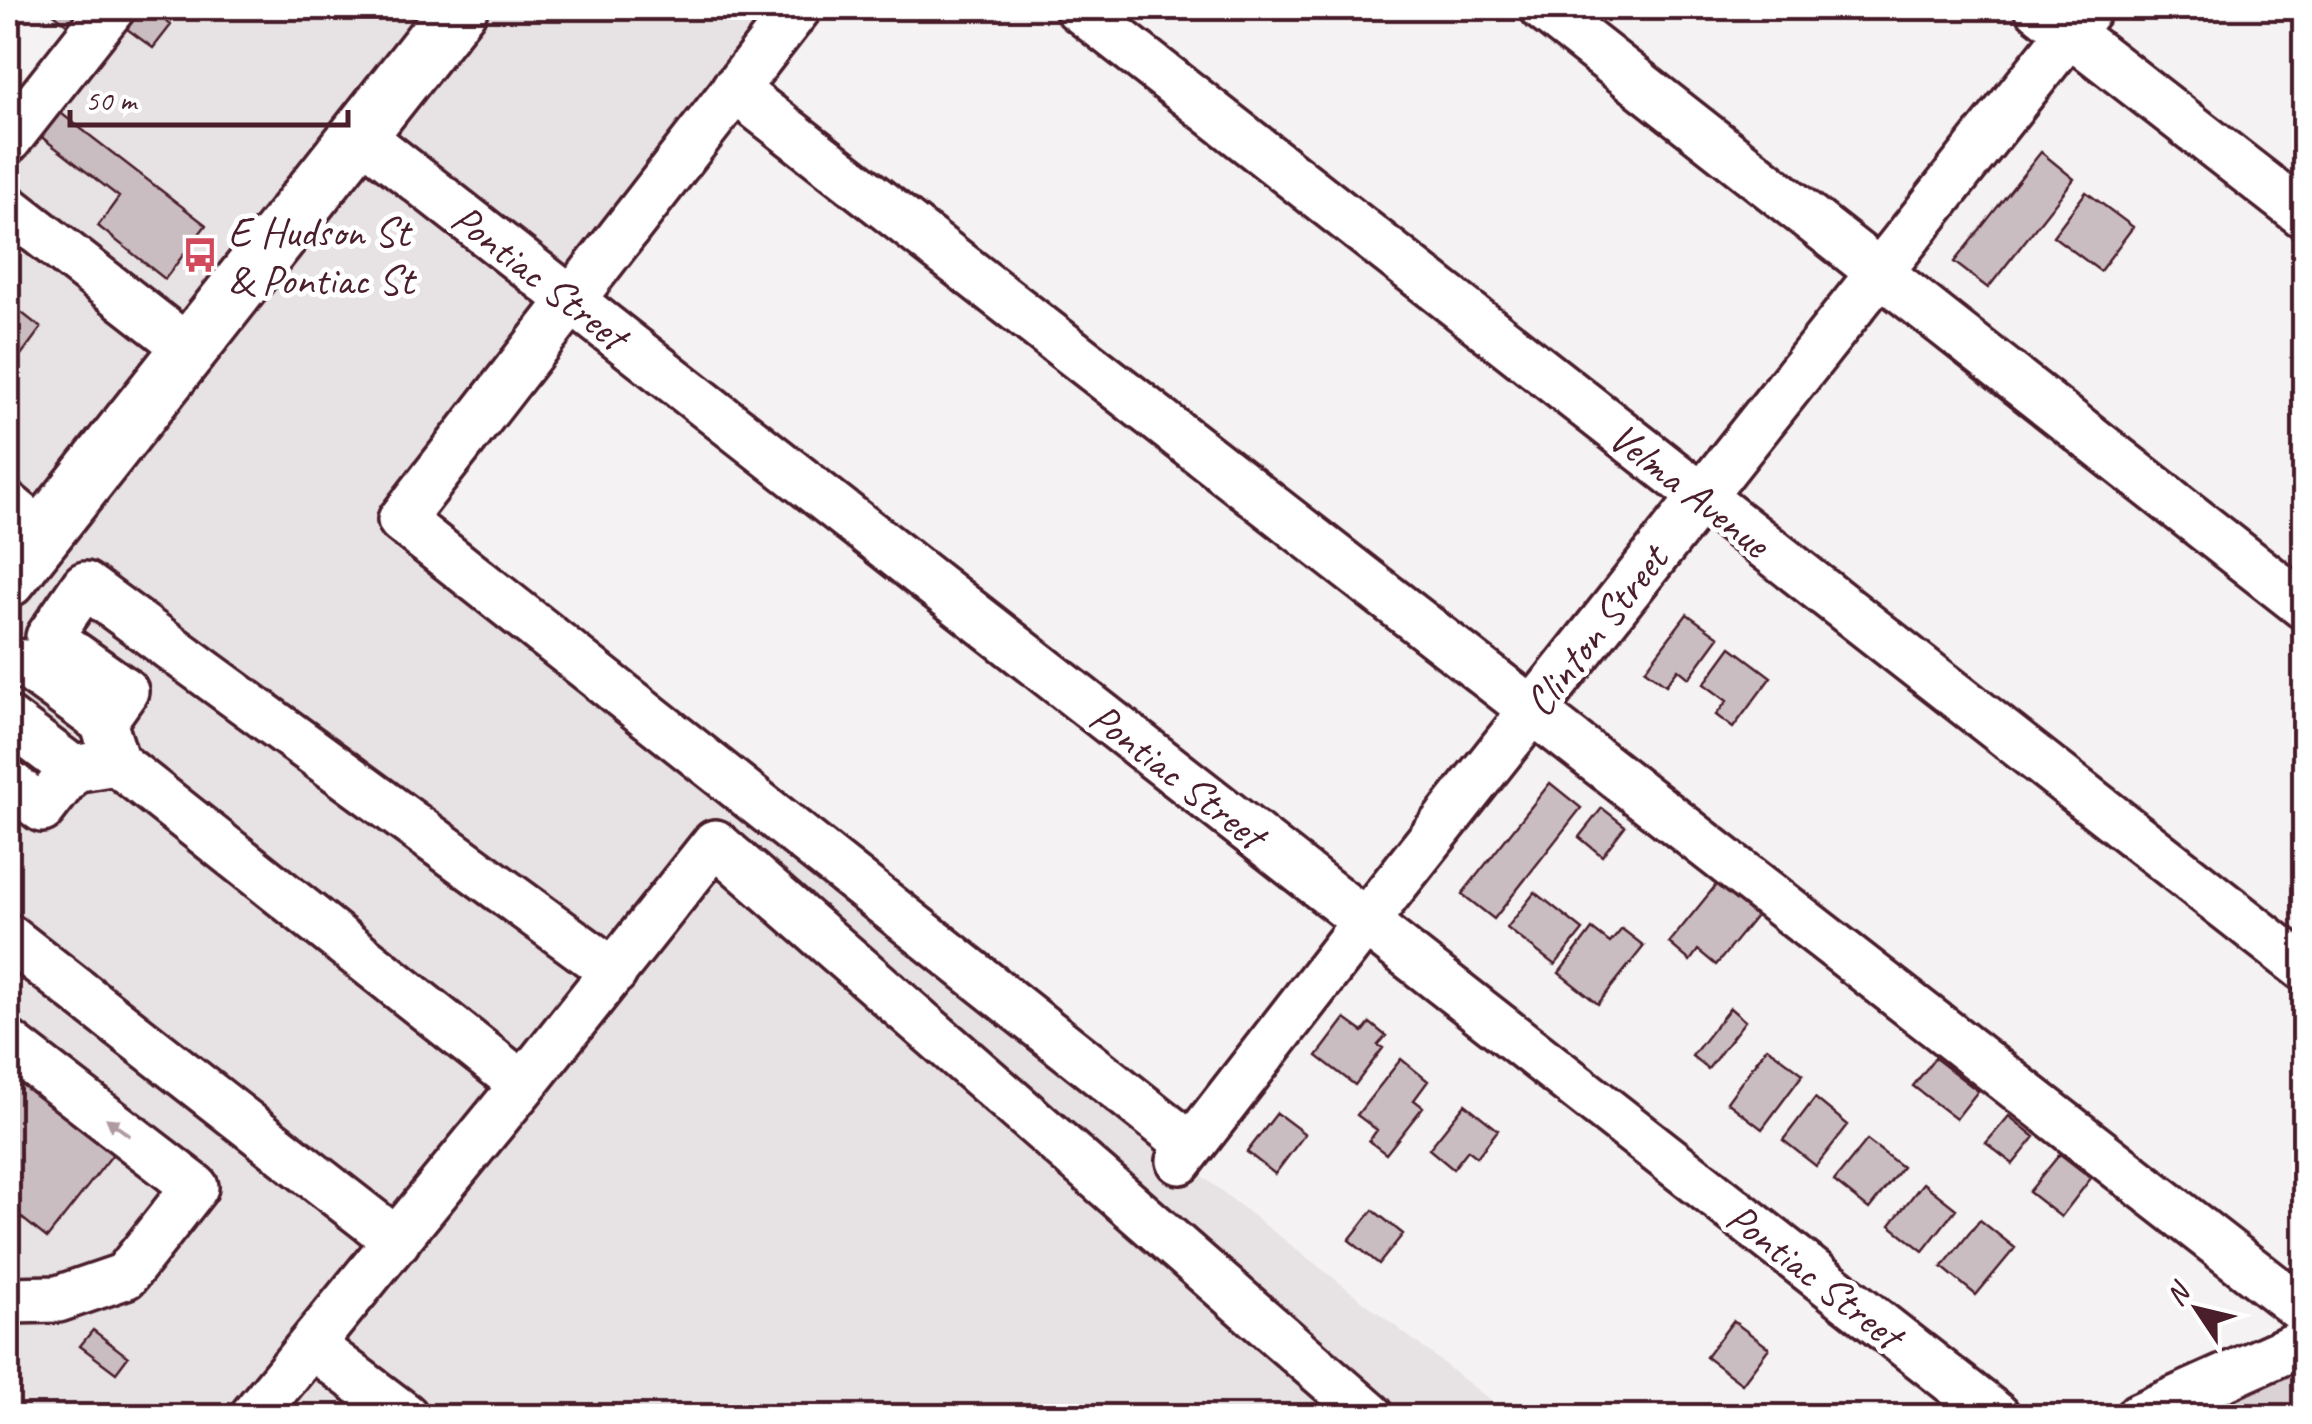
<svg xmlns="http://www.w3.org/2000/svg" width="2312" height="1424" font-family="Caveat,sans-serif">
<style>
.built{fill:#e7e2e3}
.green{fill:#dbd2d5;stroke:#927880;stroke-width:2.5}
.building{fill:#cabdc1;stroke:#4a1f2b;stroke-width:2.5}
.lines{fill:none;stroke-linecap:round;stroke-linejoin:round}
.minor-casing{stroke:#4a1f2b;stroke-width:52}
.major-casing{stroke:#4a1f2b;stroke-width:62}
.minor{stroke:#fff;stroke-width:45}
.major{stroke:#fff;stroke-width:55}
.oneway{fill:#ae9aa0}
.labels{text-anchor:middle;stroke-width:10;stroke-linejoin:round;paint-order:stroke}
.poi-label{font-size:42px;fill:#4a1f2b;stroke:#fff;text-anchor:start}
.street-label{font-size:42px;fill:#4a1f2b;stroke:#fff}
</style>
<rect width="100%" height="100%" fill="#f4f2f2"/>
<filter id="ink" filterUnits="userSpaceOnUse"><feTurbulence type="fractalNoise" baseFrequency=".01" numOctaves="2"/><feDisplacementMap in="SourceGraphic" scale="20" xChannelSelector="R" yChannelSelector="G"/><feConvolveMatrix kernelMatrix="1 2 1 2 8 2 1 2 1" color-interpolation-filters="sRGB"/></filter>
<g filter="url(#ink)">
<path class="built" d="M102 8H800L568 301 392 547 1511 1416H8V121Z"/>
<path class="green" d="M2304 1366V1416H2185Z"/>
<path class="building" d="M46 8H89L73 29Z
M131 8H148L171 25 153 48 119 23Z
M49 104 206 225 165 279 98 226 119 197 30 128Z
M2041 152 2074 179 1988 288 1954 262Z
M2086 192 2133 227 2100 271 2053 236Z
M8 302 41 328 15 363 8 358Z
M1687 614 1719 637 1689 678 1678 669 1666 685 1645 670Z
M1731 647 1771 677 1733 728 1716 715 1727 701 1704 684Z
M1550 783 1581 808 1494 919 1462 894Z
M1602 808 1625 826 1602 856 1579 837Z
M1721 879 1735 890 1731 895 1756 916 1716 965 1698 950 1690 961 1669 943Z
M1535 892 1583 930 1555 965 1507 928Z
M1592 929 1610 943 1622 929 1644 946 1598 1004 1559 973Z
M1730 1008 1745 1021 1708 1069 1692 1056Z
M1345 1019 1363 1032 1370 1023 1386 1036 1378 1045 1383 1048 1355 1085 1317 1056Z
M1767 1047 1803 1074 1762 1129 1727 1102Z
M1935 1058 1978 1091 1956 1119 1913 1086Z
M1401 1059 1428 1081 1414 1100 1423 1107 1386 1154 1369 1141 1377 1130 1357 1115Z
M8 1071 113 1154 47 1238 8 1207Z
M1815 1098 1848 1125 1816 1166 1783 1140Z
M1465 1104 1498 1130 1477 1157 1468 1150 1453 1169 1429 1149Z
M1277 1113 1305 1134 1275 1174 1247 1152Z
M2009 1116 2035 1137 2013 1164 1986 1143Z
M1867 1140 1902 1167 1869 1209 1834 1181Z
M2060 1154 2091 1178 2061 1217 2029 1192Z
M1923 1183 1956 1209 1923 1251 1890 1225Z
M1373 1210 1403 1234 1379 1264 1349 1240Z
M1980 1220 2015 1248 1976 1295 1942 1267Z
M1733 1321 1769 1348 1742 1384 1706 1357Z
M93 1330 128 1357 116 1373 80 1346Z"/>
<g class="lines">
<defs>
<path id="minor" d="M798 8 401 520 1191 1146
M1078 8 2304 968
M1543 8 2304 606
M2038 8 2304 215
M734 89 2304 1311
M359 134 1997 1416
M8 140 112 8
M8 208 189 349
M8 505 43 534
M8 668 22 663 103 722 116 762 73 769 8 720
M103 722 125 691 49 637 85 585 614 972
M116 762 523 1085
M8 782 42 809 73 769
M8 937 397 1241
M8 1043 195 1187 125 1276 58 1299 8 1300
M1180 1161 1365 922 2089 8
M311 1345 405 1416
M253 1416 523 1085 715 843 1371 1416
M2139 1416 2304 1342"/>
<path id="major" d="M8 579 459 8"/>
</defs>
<use href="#minor" class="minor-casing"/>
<use href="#major" class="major-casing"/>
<use href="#minor" class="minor"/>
<use href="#major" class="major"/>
</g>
<defs><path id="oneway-solid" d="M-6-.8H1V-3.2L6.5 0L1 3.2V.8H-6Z" transform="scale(2.5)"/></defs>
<use class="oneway" href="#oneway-solid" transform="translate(118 1127) rotate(-143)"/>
</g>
<defs>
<symbol id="bus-bare" viewBox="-9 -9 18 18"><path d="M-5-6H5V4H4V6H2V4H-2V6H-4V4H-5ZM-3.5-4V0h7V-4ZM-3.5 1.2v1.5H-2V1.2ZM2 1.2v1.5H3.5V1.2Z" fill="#d1495b" stroke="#fff" stroke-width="2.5" paint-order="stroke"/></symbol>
</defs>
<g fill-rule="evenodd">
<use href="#bus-bare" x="175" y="230" width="50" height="50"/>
</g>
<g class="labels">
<g class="poi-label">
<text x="228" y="246">E Hudson St<tspan x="228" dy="48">&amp; Pontiac St</tspan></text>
</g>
<g class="street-label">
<text transform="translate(540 276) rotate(38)" y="15">Pontiac Street</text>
<text transform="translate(1690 489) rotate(38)" y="15">Velma Avenue</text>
<text transform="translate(1595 630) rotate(-52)" y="15">Clinton Street</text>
<text transform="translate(1178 775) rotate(38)" y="15">Pontiac Street</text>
<text transform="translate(1815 1275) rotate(38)" y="15">Pontiac Street</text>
</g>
</g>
<rect width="2312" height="1424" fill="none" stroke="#fff" stroke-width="40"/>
<rect x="20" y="20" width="2272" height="1384" fill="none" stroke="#4a1f2b" stroke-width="4" filter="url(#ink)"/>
<g transform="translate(2197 1309) rotate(305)" stroke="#ffffff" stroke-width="8" paint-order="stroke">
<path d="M0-8L18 38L0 25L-18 38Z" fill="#4a1f2b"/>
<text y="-15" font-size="28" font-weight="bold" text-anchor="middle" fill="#4a1f2b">N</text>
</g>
<path d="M70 110v15h278v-15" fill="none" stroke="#4a1f2b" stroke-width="5"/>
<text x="85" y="110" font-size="30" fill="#4a1f2b" stroke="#ffffff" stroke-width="8" paint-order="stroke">50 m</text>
</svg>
